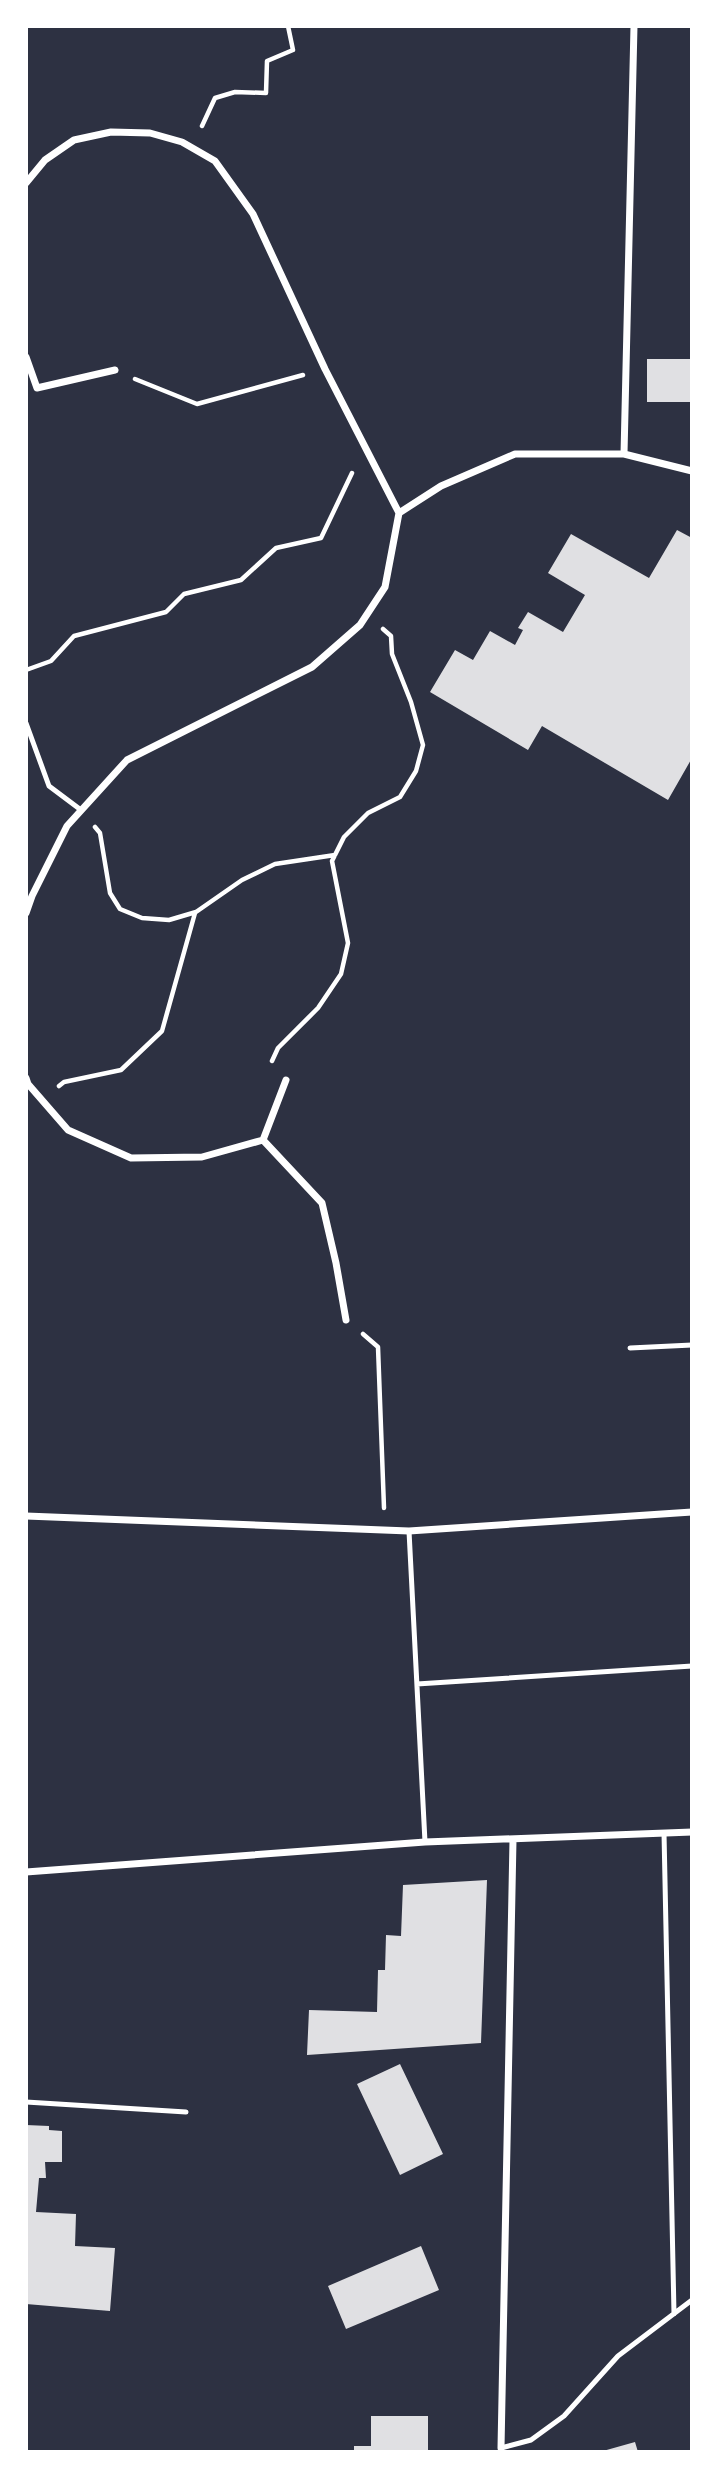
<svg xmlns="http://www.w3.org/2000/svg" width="718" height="2478" font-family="'Sofia Sans Condensed',sans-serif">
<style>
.building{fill:#e0e0e3}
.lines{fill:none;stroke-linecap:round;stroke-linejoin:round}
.path{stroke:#fff;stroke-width:4.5}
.service{stroke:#fff;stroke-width:5}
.minor{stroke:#fff;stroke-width:7}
</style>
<rect width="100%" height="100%" fill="#2d3142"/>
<path class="building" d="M647 359H692V402H647Z
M677 530 692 538V758L668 800 542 726 528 750 430 692 455 650 473 660 490 631 515 645 523 630 518 628 528 612 563 632 585 595 548 573 571 534 649 578Z
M487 1880 481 2043 307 2055 309 2010 377 2012 378 1970H385L386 1935 401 1936 403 1885Z
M400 2064 443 2154 400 2175 357 2084Z
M26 2125 49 2126V2130L62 2131V2162H45L46 2178H39L36 2212 76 2214 75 2246 115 2248 110 2311 26 2304Z
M421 2246 439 2290 346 2329 328 2286Z
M371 2416H428V2452H354V2446H371Z
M635 2442 638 2452H603V2451Z"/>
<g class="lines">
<path class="path" d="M202 126 215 98 235 92 266 93 267 61 293 50 288 26
M135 379 197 404 303 375
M26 670 51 661 74 636 166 612 184 594 241 580 276 548 321 538 352 473
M95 827 100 833 110 893 120 909 142 918 169 920 196 912 242 880 275 864 335 855
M272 1061 278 1048 318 1008 341 974 348 943 332 861 344 837 368 813 400 797 416 771 423 745 411 702 392 654 391 636 383 629
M59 1086 64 1082 121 1070 162 1031 195 913
M363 1334 378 1347 384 1508"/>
<path class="service" d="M26 723 49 786 81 810
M630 1348 692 1345
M409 1531 425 1842
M417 1684 692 1666
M664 1833 674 2314
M26 2102 186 2112
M501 2448 531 2440 564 2416 618 2356 692 2300"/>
<path class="minor" d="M26 183 45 160 74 140 111 132 150 133 182 142 215 161 253 214 325 369 399 513
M26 357 37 388 115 370
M624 454 634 26
M399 513 441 486 515 454H624L692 471
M26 913 32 896 67 826 127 760 312 667 360 625 385 587 399 513
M26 1078 28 1084 68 1130 131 1158 202 1157 263 1140 286 1080
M263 1140 322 1203 336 1263 346 1320
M26 1516 409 1531 692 1512
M26 1872 425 1842 692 1832
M501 2448 513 1840"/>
</g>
<rect width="718" height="2478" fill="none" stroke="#ffffff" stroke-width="56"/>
</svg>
